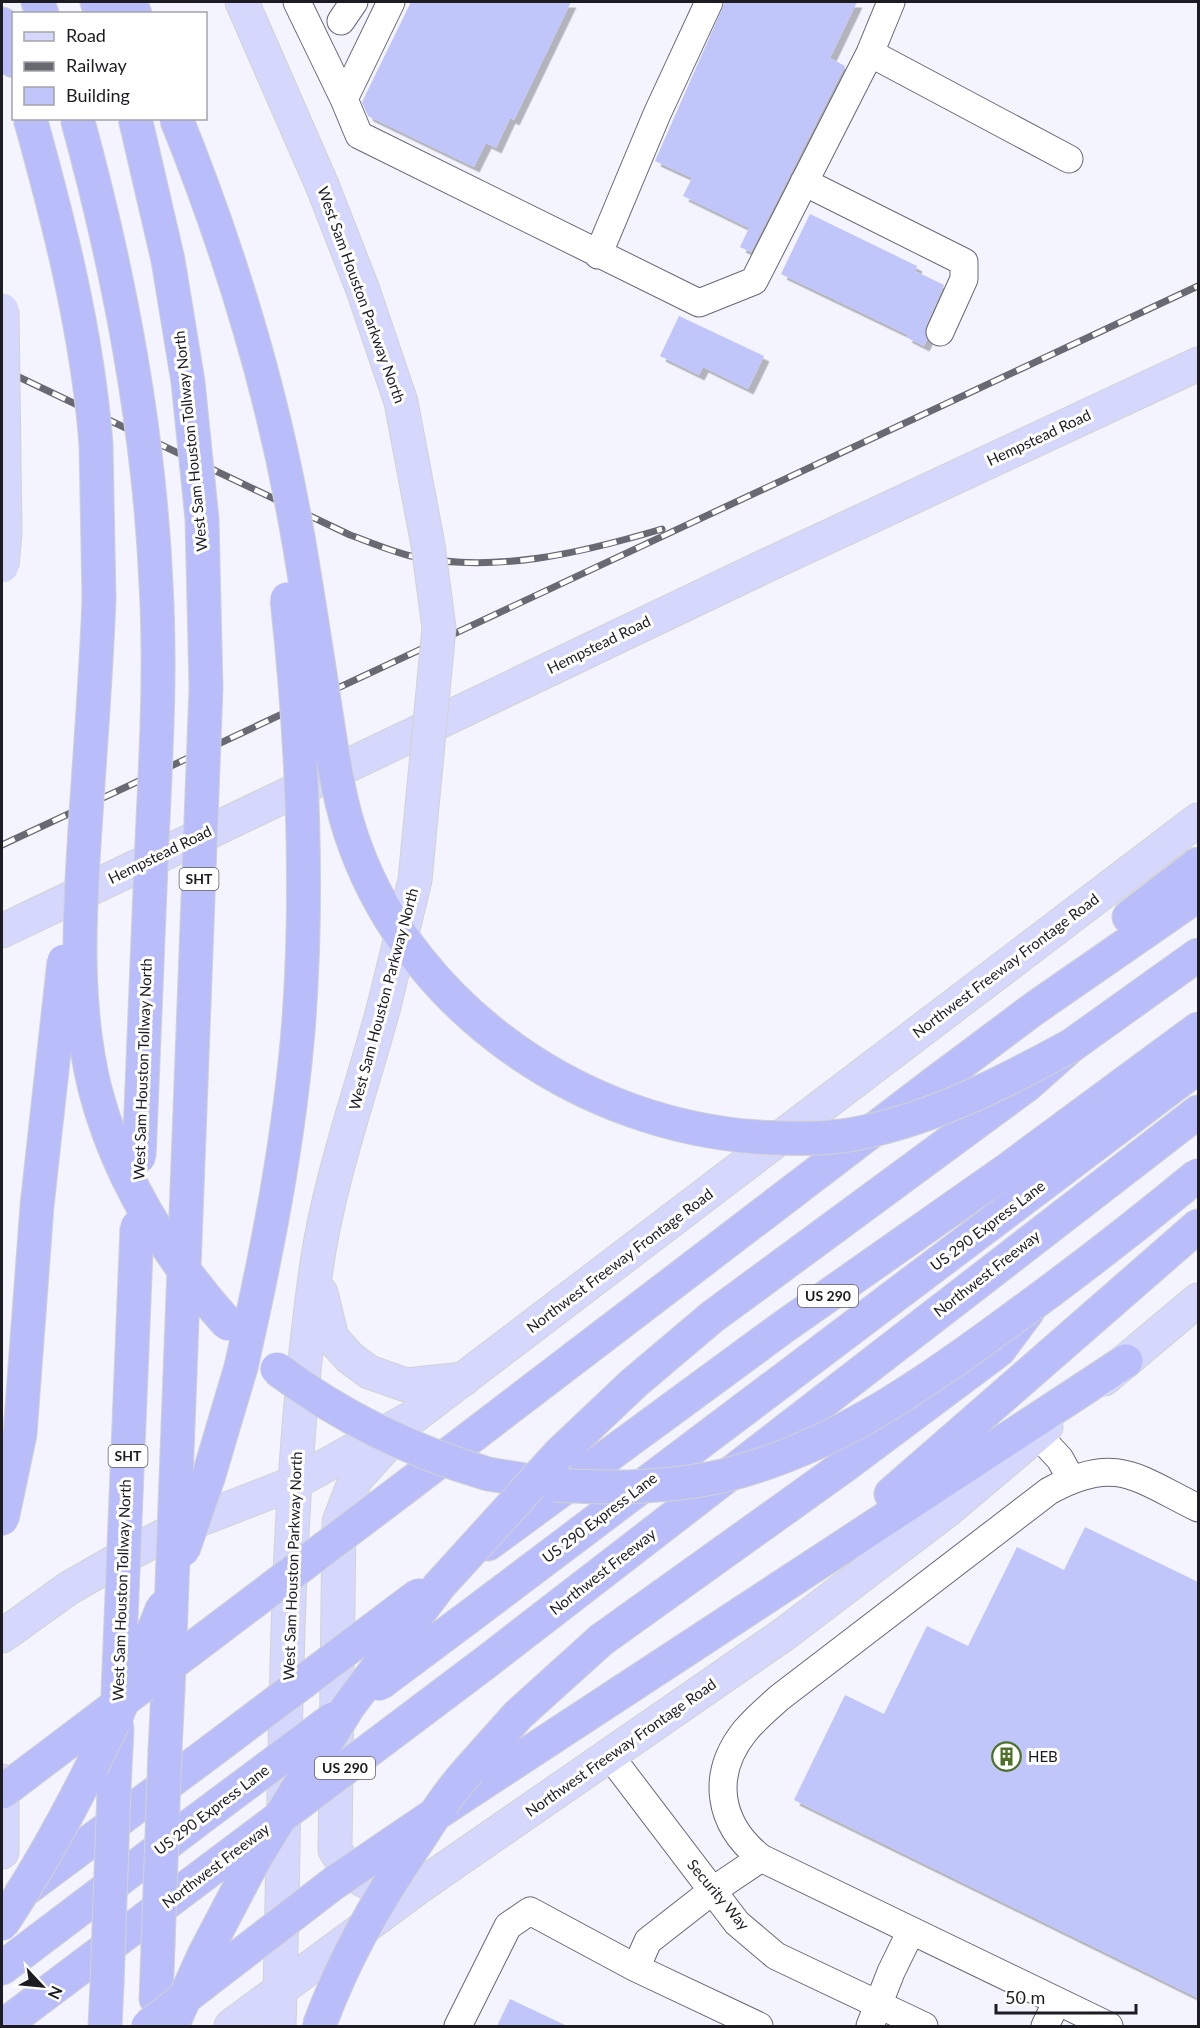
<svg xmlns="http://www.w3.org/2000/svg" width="1200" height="2028" font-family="Lato,sans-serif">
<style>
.building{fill:#c0c5fa;filter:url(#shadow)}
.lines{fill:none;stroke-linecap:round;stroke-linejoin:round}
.minor-casing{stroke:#676877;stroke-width:29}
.major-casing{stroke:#d2d2d3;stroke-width:35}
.highway-casing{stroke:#d2d2d3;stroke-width:35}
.minor{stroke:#fff;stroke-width:27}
.major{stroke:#d5d8fc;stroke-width:33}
.highway{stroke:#b9befa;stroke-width:33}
.rail-casing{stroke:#696971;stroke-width:7}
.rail{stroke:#fff;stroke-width:4.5;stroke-dasharray:14;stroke-linecap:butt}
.major-bridge-casing{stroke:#d2d2d3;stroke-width:35;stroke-linecap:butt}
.highway-bridge-casing{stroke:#d2d2d3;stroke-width:35;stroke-linecap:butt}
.major-bridge{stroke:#d5d8fc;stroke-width:33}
.highway-bridge{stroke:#b9befa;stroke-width:33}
.labels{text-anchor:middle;stroke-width:6;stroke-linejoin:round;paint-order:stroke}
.shield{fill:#fff;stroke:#606064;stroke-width:1.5}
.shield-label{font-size:14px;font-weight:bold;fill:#1c1c22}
.street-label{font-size:15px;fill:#1c1c22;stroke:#fff}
.poi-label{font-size:15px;fill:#1c1c22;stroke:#fff;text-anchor:start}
</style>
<defs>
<filter id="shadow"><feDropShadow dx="5.5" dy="5.5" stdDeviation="0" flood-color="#0004"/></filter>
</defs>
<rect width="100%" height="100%" fill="#f3f4ff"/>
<path class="building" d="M411 2H571L514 120 510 118 496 148 486 143 474 167 368 116 362 102Z
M725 2H857L830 58 845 66 751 252 740 247 749 228 683 196 692 178 655 161Z
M810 214 917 266 915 271 944 285 926 326 927 340 924 346 906 337 908 335 781 274Z
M679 316 764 356 748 389 703 367 699 375 660 356Z
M1085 1527 1198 1582V1998L794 1800 845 1695 884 1714 927 1626 968 1646 1017 1547 1064 1570Z
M510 1999 567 2026H497Z"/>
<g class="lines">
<defs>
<path id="minor" d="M297 2 344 99
M391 2 344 99 359 135 699 303 754 281 870 53 891 2
M341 21 354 2
M870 53 1069 159
M804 182 964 262V279L940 332
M598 255 657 114 709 2
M1037 1434 1060 1459 1071 1479
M610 1756 737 1923 776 1956 924 2026
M636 1968 759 2026
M458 2026 508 1926 530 1911 636 1968 648 1941 712 1891 761 1858
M870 2026 891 1972 911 1931
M1045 2026 1057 2001
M1109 2026 761 1858C718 1824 710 1775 745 1731 755 1719 767 1709 779 1698L1049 1491C1116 1454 1137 1478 1198 1508"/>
<path id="major" d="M242 2 322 185
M2 931 761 568 1198 364
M321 1293 332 1338 350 1358 369 1372 406 1385 464 1379
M1104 1379 1198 1300
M391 1440 355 1480 339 1522 335 1850C360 1889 371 1886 414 1884
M2 1636 69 1588 123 1557 178 1528 294 1483 413 1417 1198 820
M2 1781V1852
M231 2026 423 1884 783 1635 949 1509 1046 1427
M279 2026C287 1774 281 1520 316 1270 328 1183 360 1094 383 1010"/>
<path id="highway" d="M38 2 42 14
M97 2 101 14
M130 2 135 14
M2 24 14 61
M96 444 99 599
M1129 917 1198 864
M559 1454 634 1383 712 1317 1027 1085 1072 1045 1198 955
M488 1474 555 1485
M208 1478 241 1367
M403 1489 936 1082 1035 1008 1198 895
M891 1494 1198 1226
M488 1544 782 1328 1007 1170 1198 1029
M470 1616 1198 1067
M485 1663 1198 1112
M165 1750 168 1690
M469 1770 518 1715 601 1640 844 1466 999 1350 1028 1311
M114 1789 117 1729
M440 1811 1126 1361
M22 1892 214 1749
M2 1968 195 1822
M156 1999 158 1946
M3 2026 206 1873
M105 2026 107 1984"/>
</defs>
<use href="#minor" class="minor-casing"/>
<use href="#major" class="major-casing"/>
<use href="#highway" class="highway-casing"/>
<use href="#minor" class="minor"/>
<use href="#major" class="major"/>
<use href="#highway" class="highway"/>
<defs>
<path id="rail" d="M2 369 350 535C370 542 390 551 411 556 495 574 581 553 662 529
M2 845 1198 286"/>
</defs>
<use href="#rail" class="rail-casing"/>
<use href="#rail" class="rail"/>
<defs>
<path id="major-bridge" d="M322 185 363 290 401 402 428 545 439 628 415 880 383 1010
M2 310 5 533 2 566"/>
<path id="highway-bridge" d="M30 118C60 226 87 332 96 444
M77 118C119 271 149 425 156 584 161 670 156 756 152 841 148 947 144 1052 139 1157
M135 118 168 260 188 382 202 519 206 688 168 1690
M176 118C231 254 273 392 298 537 308 595 317 654 326 713 333 758 339 803 355 846 416 1013 586 1126 759 1137 793 1139 831 1140 864 1132 939 1116 1006 1081 1072 1045
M99 599C96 681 89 763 84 845 79 926 75 1008 95 1089 118 1178 167 1256 228 1324
M241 1367C267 1253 290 1137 299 1019 309 879 302 738 287 599
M277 1369C342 1418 410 1451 488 1474
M555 1485C611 1489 667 1488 722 1476 830 1450 920 1387 1008 1322 1073 1275 1136 1226 1198 1175
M2 1519 20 1434 37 1206 64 961
M183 1550 208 1478
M379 1684 470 1616
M117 1718 137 1227
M214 1749 419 1595
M2 1792 403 1489
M195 1822 333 1719
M206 1873 485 1663
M2 1924C67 1825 119 1717 163 1607
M158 1946 165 1750
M107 1984 114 1789
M148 2026 334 1883 440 1811
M172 2026 204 1955 255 1858 348 1707 439 1586 559 1454
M319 2026C344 1959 375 1904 415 1845 432 1819 448 1793 469 1770"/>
</defs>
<use href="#major-bridge" class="major-bridge-casing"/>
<use href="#highway-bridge" class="highway-bridge-casing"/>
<use href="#major-bridge" class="major-bridge"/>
<use href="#highway-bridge" class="highway-bridge"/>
</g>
<defs>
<symbol id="building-ring" viewBox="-11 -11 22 22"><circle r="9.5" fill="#fff" stroke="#4e7128" stroke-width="1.5"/><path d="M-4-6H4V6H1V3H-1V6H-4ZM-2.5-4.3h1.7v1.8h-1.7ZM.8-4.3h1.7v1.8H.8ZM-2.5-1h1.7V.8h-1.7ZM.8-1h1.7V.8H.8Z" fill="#4e7128"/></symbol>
</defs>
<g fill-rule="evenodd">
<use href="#building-ring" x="990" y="1740" width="33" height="33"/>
</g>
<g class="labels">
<g class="shield">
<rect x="179.5" y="868" width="39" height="22" rx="4.5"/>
<rect x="798" y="1285" width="60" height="22" rx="4.5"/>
<rect x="108.5" y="1445" width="39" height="22" rx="4.5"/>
<rect x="315" y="1757" width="60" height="22" rx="4.5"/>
</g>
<g class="shield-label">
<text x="199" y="884">SHT</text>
<text x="828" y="1301">US 290</text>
<text x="128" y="1461">SHT</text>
<text x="345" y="1773">US 290</text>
</g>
<g class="street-label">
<text transform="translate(361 295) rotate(70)" y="5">West Sam Houston Parkway North</text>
<text transform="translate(1039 438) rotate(-25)" y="5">Hempstead Road</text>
<text transform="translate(191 441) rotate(-96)" y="5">West Sam Houston Tollway North</text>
<text transform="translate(599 645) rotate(-26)" y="5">Hempstead Road</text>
<text transform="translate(160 855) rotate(-26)" y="5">Hempstead Road</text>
<text transform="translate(1006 966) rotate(-37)" y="5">Northwest Freeway Frontage Road</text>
<text transform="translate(384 999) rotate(-75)" y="5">West Sam Houston Parkway North</text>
<text transform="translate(143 1069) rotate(-88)" y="5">West Sam Houston Tollway North</text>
<text transform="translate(988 1226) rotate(-37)" y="5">US 290 Express Lane</text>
<text transform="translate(620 1261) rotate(-37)" y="5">Northwest Freeway Frontage Road</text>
<text transform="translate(987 1274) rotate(-38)" y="5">Northwest Freeway</text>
<text transform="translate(600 1518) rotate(-37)" y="5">US 290 Express Lane</text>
<text transform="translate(293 1566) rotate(-88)" y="5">West Sam Houston Parkway North</text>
<text transform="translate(603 1572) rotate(-38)" y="5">Northwest Freeway</text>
<text transform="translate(122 1590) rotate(-88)" y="5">West Sam Houston Tollway North</text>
<text transform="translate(621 1748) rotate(-35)" y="5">Northwest Freeway Frontage Road</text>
<text transform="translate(212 1810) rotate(-37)" y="5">US 290 Express Lane</text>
<text transform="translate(216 1866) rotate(-37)" y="5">Northwest Freeway</text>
<text transform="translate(718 1895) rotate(50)" y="5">Security Way</text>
</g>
<g class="poi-label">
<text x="1028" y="1762">HEB</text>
</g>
</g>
<rect width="1200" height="2028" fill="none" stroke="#1c1c22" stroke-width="6"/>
<rect x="12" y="12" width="195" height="108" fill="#ffffff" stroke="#a4a4a7" stroke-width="1.5"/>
<rect x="24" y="32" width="30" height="9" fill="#d5d8fc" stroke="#a4a4a7" stroke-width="1.5"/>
<text x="66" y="42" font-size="18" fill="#1c1c22">Road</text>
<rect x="24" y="62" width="30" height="9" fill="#696971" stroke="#a4a4a7" stroke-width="1.5"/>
<text x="66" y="72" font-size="18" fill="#1c1c22">Railway</text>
<rect x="24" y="87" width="30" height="18" fill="#c0c5fa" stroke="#a4a4a7" stroke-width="1.5"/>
<text x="66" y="102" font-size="18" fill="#1c1c22">Building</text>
<g transform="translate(42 1986) rotate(116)" stroke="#ffffff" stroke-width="4.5" paint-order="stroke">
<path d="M0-4.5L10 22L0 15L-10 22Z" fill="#1c1c22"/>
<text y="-9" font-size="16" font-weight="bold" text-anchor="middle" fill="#1c1c22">N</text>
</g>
<path d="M996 2004v9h140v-9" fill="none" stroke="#1c1c22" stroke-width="3"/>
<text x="1005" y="2004" font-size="18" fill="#1c1c22" stroke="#ffffff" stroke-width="4.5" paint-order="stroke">50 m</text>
</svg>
